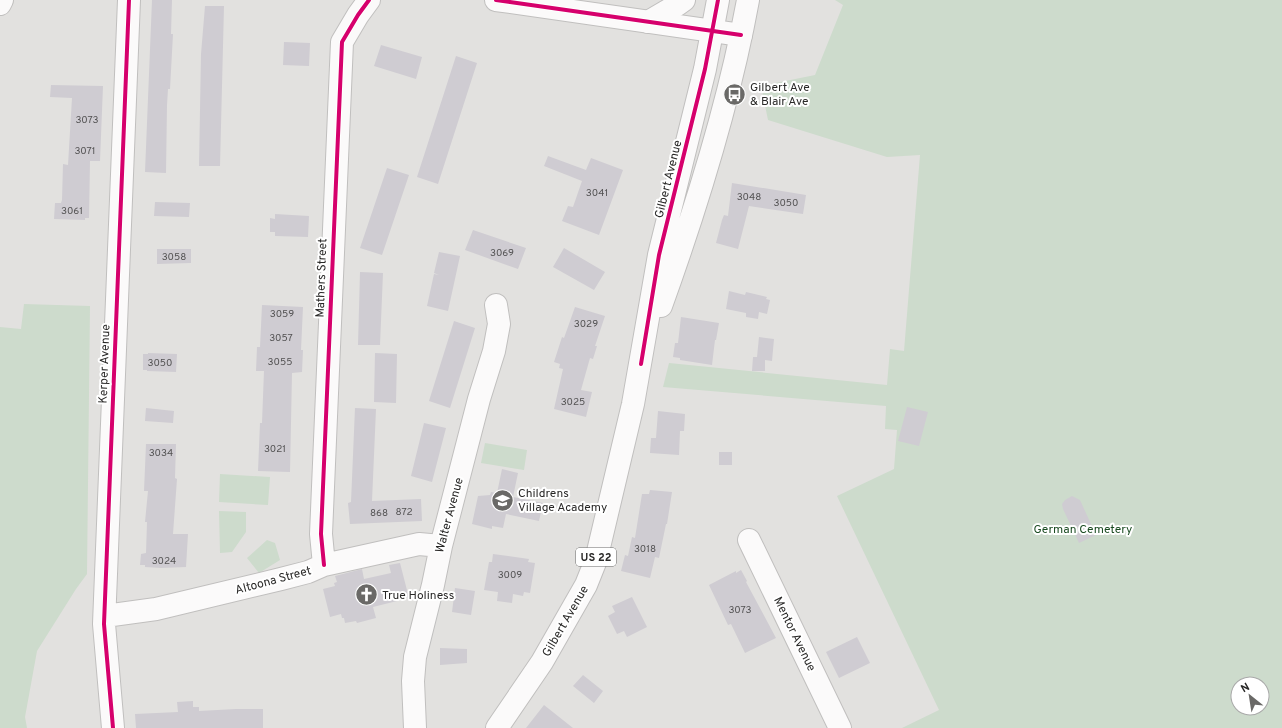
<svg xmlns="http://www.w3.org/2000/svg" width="1282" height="728" font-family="Overpass,sans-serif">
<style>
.green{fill:#cddbcc;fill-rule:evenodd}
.building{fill:#cfccd2}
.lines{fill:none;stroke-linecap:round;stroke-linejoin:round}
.minor-casing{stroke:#c0bfbe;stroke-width:24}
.major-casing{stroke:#c0bfbe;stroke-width:24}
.highway-casing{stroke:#c0bfbe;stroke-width:24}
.minor{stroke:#fbfafa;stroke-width:22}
.major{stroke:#fbfafa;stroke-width:22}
.highway{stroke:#fbfafa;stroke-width:22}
.cycleway-casing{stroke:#fff;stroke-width:6}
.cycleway{stroke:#d6006c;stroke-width:4}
.labels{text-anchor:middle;stroke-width:4;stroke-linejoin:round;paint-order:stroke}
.number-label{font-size:10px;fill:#535253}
.shield{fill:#fff;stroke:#696868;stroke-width:1}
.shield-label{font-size:11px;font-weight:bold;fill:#292827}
.poi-label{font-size:12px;fill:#292827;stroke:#fff;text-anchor:start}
.street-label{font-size:12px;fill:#292827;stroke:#fff}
.park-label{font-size:12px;fill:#1a4b21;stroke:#fff}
</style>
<rect width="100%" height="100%" fill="#e2e1df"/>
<path class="green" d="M835 0H1282V728H902L939 710 837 496 894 469 897 430 885 429 886 406 663 387 669 363 887 385 890 349 904 351 920 155 887 157 768 120 761 86 815 75 843 5ZM1238 684H1262V708H1238Z
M24 304 90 306 87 574 76 589 37 651 25 717 27 728H0V327L21 329Z
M485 443 527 450 524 470 481 463Z
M220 474 270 477 268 505 219 502Z
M219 511 246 512V532L232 552 220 553Z
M267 540 275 543 280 560 259 573 247 558Z"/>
<path class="building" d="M152 0H172L171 34H173L170 89H168L167 105 166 173 145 172Z
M205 6H224L220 166H199L201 54Z
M284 42 310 43 309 66 283 65Z
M381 45 422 57 416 79 374 66Z
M456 56 477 63 438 184 417 177Z
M51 85 103 86 100 161H90L89 218H85V220L54 219 55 203H61L62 200 63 164 68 165 72 98 50 97Z
M548 156 586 170 591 158 623 170 599 235 562 221 568 206 573 207 582 181 544 166Z
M387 168 409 175 382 255 360 248Z
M732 183 806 195 803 214 749 206 738 249 716 243 722 220 724 215 728 216Z
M155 202 190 203 189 217 154 216Z
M275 214 309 216 308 237 275 236V232H270V218L275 219Z
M473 230 526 248 518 269 465 250Z
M564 248 605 272 594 290 553 267Z
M157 249H191V263L157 264Z
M439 252 460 256 448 311 427 306 434 274 439 275 434 273Z
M360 272 383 273 380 345H358Z
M729 291 745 295 746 292 767 297 766 299 770 300 767 314 759 312 758 319 746 317V313L726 309Z
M262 305 303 307 301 350H303L302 372 292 373 290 472 258 471 260 423H262L264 371H256L257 347H260Z
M575 307 605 316 595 346H597L593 359 590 358 581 390 592 392 586 417 554 409 563 369 559 368 560 364 554 362 562 337 564 338Z
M681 317 719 323 716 340H715L712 365 680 360V358L673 357 675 343H678Z
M454 321 475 328 450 408 429 401Z
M759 337 774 339 772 361 765 360V371H752L753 357H757Z
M148 353 177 354 176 372 147 371V370H143V354H148Z
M375 353 397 354 396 403 374 402Z
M907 407 928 412 919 446 898 441Z
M146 408 174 411 173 423 145 421Z
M355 408 376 409 372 501 421 499 422 521 350 524 348 503 351 502Z
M658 411 685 414 684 431H680L679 455 650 453 651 438H656Z
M424 423 446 428 432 482 411 476Z
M146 444H176L175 478 177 479 173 534H188L186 567 161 568 145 567V565H140L141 554 146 553 147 522H145L148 491H144Z
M719 452H732V465H719Z
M502 469 518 473 513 497 543 503 539 521 506 514 503 528 492 526V529L472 524 478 496 490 495 491 492 497 493Z
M650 490 672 492 667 524H666L659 558 655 557 650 578 621 571 625 555 628 556 632 537 635 538 642 494H649Z
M1072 496 1080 500 1096 535 1079 543 1063 509 1062 504 1065 500Z
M493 554 529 559 528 562 535 563 530 593 524 592 523 596 513 594 512 603 497 601 498 592 484 590 489 562H492Z
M400 563 409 598 373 607 376 618 357 623 356 621 345 623 344 618H342L341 614 330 617 323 589 335 586 334 583 337 582 335 576 362 569 364 579 391 573 389 565Z
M741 570 747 581 746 582 776 638 745 653 731 624 728 625 709 585 736 571V573Z
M455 588 475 591 471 615 452 612Z
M632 597 647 627 627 637 624 631 617 634 608 616 615 612 612 606Z
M857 637 870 663 839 678 826 652Z
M440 648 467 649V663L440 665Z
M583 675 603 691 594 703 573 686Z
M193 701V707H199V711L236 709H263V728H136L135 714 178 712 177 702Z
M544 705 573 728H526Z"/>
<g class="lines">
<defs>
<path id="minor" d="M496 0 741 35
M749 540 840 728
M324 565 321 534 342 42 358 15 369 0
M105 616 156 609 281 579 308 572 324 565 419 544 441 546
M113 728 104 624 129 0
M415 728 413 681 415 657 433 585 441 546 479 399 494 351 499 324 496 305"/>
<path id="major" d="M648 22 677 5 684 0
M661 306C697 206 729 104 748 0
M497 728 542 662 586 585 596 560 633 404 659 255 705 69 718 0"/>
<path id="highway" d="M0 4 2 0"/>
</defs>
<use href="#minor" class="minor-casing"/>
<use href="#major" class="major-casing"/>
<use href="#highway" class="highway-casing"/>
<use href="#minor" class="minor"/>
<use href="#major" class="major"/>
<use href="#highway" class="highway"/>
<defs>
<path id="cycleway" d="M496 0 741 35
M641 364 659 255 705 69 718 0
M324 565 321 534 342 42 358 15 369 0
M113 728 104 624 129 0"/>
</defs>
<use href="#cycleway" class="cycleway-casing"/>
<use href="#cycleway" class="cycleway"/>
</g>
<defs>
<symbol id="bus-disc" viewBox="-11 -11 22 22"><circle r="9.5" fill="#6a6967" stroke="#fff"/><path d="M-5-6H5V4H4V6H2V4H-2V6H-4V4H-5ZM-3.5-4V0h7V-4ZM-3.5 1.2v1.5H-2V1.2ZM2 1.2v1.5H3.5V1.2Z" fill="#fff"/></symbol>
<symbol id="school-disc" viewBox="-11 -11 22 22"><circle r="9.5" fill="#6a6967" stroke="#fff"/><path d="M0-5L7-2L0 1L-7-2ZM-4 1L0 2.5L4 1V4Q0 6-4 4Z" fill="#fff"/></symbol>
<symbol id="church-disc" viewBox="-11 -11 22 22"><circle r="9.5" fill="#6a6967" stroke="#fff"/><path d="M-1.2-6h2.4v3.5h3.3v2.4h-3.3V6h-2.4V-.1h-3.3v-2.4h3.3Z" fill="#fff"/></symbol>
</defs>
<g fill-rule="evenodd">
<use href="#bus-disc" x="722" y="82" width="25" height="25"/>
<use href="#school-disc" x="490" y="488" width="25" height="25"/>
<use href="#church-disc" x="354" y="582" width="25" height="25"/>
</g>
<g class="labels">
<g class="number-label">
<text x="87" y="123">3073</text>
<text x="85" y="154">3071</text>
<text x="597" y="196">3041</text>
<text x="749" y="200">3048</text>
<text x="786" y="206">3050</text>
<text x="72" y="214">3061</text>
<text x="502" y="256">3069</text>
<text x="174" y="260">3058</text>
<text x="282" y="317">3059</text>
<text x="586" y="327">3029</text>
<text x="281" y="341">3057</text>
<text x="280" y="365">3055</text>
<text x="160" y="366">3050</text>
<text x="573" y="405">3025</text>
<text x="275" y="452">3021</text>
<text x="161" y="456">3034</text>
<text x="404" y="515">872</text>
<text x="379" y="516">868</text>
<text x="645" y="552">3018</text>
<text x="164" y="564">3024</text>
<text x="510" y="578">3009</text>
<text x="740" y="613">3073</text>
</g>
<rect class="shield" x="576" y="548" width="40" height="18" rx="3"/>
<g class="shield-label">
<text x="596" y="561">US 22</text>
</g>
<g class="poi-label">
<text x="750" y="91">Gilbert Ave<tspan x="750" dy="14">&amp; Blair Ave</tspan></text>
<text x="518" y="497">Childrens<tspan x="518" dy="14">Village Academy</tspan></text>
<text x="382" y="599">True Holiness</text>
</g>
<g class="street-label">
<text transform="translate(668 179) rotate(-76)" y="4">Gilbert Avenue</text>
<text transform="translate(321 278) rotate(-88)" y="4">Mathers Street</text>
<text transform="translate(104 364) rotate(-88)" y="4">Kerper Avenue</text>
<text transform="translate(449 515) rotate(-75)" y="4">Walter Avenue</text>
<text transform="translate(273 580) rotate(-15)" y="4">Altoona Street</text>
<text transform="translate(565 621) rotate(-60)" y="4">Gilbert Avenue</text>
<text transform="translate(795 634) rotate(64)" y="4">Mentor Avenue</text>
</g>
<g class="park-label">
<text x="1083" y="533">German Cemetery</text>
</g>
</g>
<g transform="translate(1250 696) rotate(330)"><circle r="19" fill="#ffffff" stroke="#a9a9a9"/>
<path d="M0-3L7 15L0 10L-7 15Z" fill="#6a6967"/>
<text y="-6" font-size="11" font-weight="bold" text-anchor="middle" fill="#292827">N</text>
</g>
</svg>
